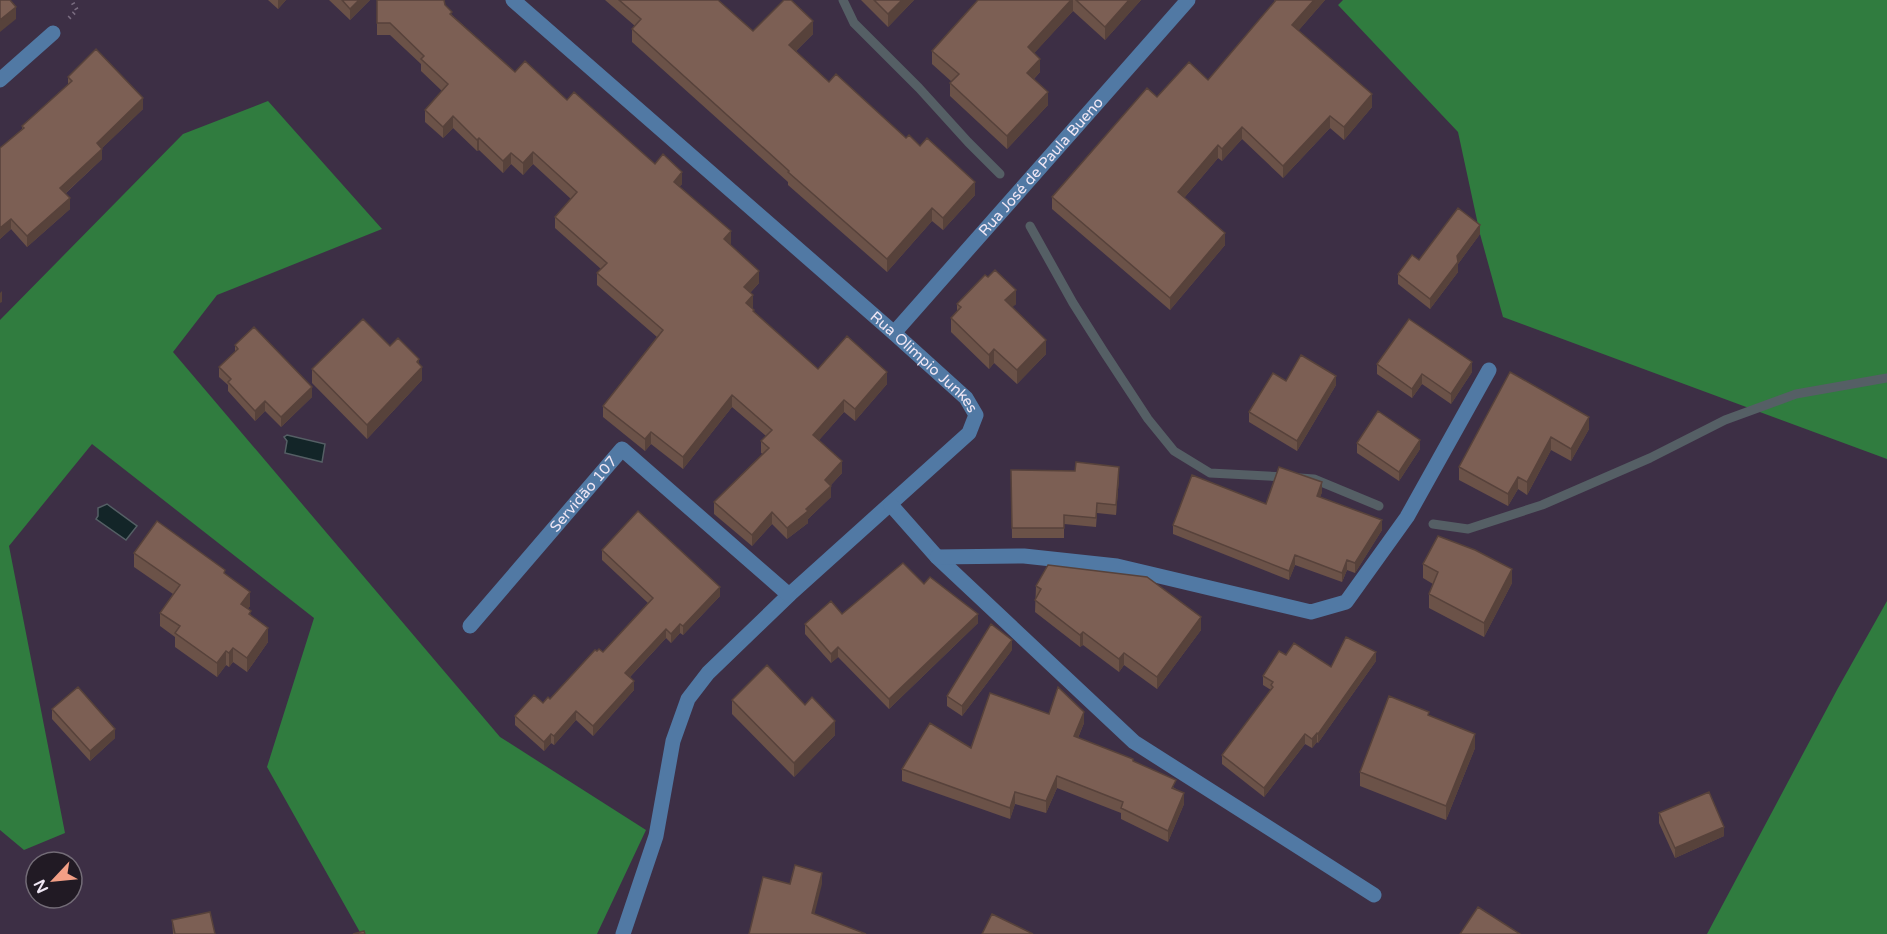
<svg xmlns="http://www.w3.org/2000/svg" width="1887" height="934" font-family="'Varela Round',sans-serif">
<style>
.forest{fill:#307c3f}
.water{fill:#132528;stroke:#555f65;stroke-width:1.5}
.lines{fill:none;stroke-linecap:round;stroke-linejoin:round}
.stream{stroke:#555f65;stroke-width:9}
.path{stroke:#7a6d81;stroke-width:4;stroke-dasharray:1.5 4.5;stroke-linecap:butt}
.minor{stroke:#5179a4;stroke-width:15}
.wall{fill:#6b5248}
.shaded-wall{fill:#57423b}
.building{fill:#7c5f54;stroke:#57423b;stroke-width:1.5}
.labels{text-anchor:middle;stroke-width:4.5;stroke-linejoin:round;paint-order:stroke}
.street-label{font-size:15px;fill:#efe6f4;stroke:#211a24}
</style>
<rect width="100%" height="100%" fill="#3d2f45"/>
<path class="forest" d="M1343 0H1887V459L1503 317 1480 234 1458 132 1338 5Z
M268 101 382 229 217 295 173 352 500 737 646 830 597 934H361L267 767 314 618 92 444 9 546 65 833 24 850 0 830V320L183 134Z
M1887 601V934H1707L1838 688Z"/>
<path class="water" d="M287 435 325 444 322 462 285 453 287 441 284 437Z
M107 504 137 526 126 540 96 519 98 516V508Z"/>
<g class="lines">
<path class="stream" d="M843 0 854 23 919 88 968 142 1000 174
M1030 226 1073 303 1104 352 1148 419 1174 451 1210 473 1286 477
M1300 478 1314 479 1379 506
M1433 524 1468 529 1542 505 1650 458 1725 420 1796 394 1887 378"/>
<path class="path" d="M69 18 77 10 71 0"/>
<g class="minor">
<path id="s1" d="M513 0 894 333 966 398 976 415 969 433 789 595 708 673 688 699 673 741 656 836 623 934"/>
<path d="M0 80 53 33"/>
<path id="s2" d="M894 333 1188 0"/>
<path d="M891 505 937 557 1134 742 1374 895"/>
<path d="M937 557 1024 556 1117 566 1311 612 1346 602 1407 517 1489 370"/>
<path id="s3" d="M470 626 622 449 789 595"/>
</g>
</g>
<path class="wall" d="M268 0H286L278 9Z
M329 0H370L350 20Z
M377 0 445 5 452 15 515 72 567 100 682 184 679 187 731 243 730 244 759 283 750 293 753 307 752 308 754 312 818 369 887 384 855 421 844 412 819 440 842 473 831 485V497L808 519V523L787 539 772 524 752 546 714 514V502L763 454 761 453V441L766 436 732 407 683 469 651 444 645 451 603 417V406L657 337 597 285V273L601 269 555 228V217L571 199 533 164 523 175 511 164 503 173 479 150 477 151 453 128 443 138 425 122V110L442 91 421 71V64L390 35H377Z
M605 0H718L753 31 813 34 796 51 829 82 906 138 975 195 943 230 932 221 887 272 788 185V182L632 42V29L635 26Z
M861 0H914L888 27Z
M978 0H1141L1105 40 1073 11 1034 53 1040 72 1034 79 1048 105 1007 149 950 96V83L952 82 932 64V51Z
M1274 0H1325L1298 31 1372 107 1344 140 1330 128 1283 178 1242 139 1222 161 1218 158 1184 198 1225 245 1170 310 1052 209V197L1157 97 1208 80 1275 1Z
M68 77 143 109 102 148V159L65 194 70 209 27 247 11 229 0 239V148L22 129V126L68 85Z
M1480 234 1458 264V272L1430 309 1398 284V274L1419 260Z
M957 304H1016L1012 307 1046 354 1017 384 994 363 989 369 951 332V318L957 311Z
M235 345 312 397 281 427 265 411 255 421 228 391V385L219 377V367L235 352Z
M390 346 419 364 422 380 367 439 312 383V369Z
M1377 364 1472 372 1451 404 1422 384 1412 398 1377 374Z
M1510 372 1589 429 1571 461 1551 450 1527 495 1518 489 1508 506 1459 480V467Z
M1286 381 1336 385 1297 451 1249 422V412Z
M1357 443 1420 449 1399 481 1357 453Z
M1011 470 1119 477 1116 515 1097 513 1096 527 1064 524V538H1012Z
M1322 492 1320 497 1382 530 1355 573 1347 570 1342 582 1295 565 1289 580 1173 534V525Z
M602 550 720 596 683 635 680 633 671 643 666 638 630 677 634 690 593 736 576 720 554 745 551 743 544 751 515 725V716L550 699 597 651 603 652 648 603 602 560Z
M134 553 225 574 250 606 248 608 251 616 268 642 247 672 233 662 229 667 226 665 217 677 175 647V637L160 626V613L173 594 134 567Z
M1423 564 1512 583 1484 637 1429 608V594L1433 584 1423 578Z
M924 584 978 623 889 709 838 657 831 663 805 634V624L842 614Z
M1036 586 1201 630 1157 689 1124 665 1119 672 1083 645 1080 647 1035 612Z
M1012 650 962 716 947 706V696Z
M1286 655 1331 667 1376 661 1318 743 1317 742 1312 748 1305 744 1264 797 1222 764V755L1271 691V690L1263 685V676Z
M732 700 835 735 794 777 732 714Z
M52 709 115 738 90 761 52 719Z
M1049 714 1084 723 1078 738 1133 761 1176 789 1184 804 1168 842 1121 819V813L1057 788 1046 813 1015 804 1010 819 902 781V769L971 748Z
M1429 716 1475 748 1446 820 1360 786V772Z
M1659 813 1724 836 1675 858 1659 823Z
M172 920 215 934H173Z"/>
<path class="shaded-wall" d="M278 0H286L278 9Z
M359 0H370L350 20V9Z
M902 0H914L888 27V14Z
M1071 0H1073V11L1028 60V47Z
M1129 0H1141L1105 40V27Z
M1314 0H1325L1292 38V25Z
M16 7V19L0 32V20Z
M813 21V34L789 58V45Z
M1040 59V72L1027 86V73Z
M1048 92V105L1007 149V136Z
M1372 94V107L1344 140V127Z
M143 98V109L97 153V143Z
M453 116V128L443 138V127Z
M1330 116V128L1283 178V166Z
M1242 127V139L1222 161V149Z
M479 138V150L477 151V140Z
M1218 145V158L1178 205V192Z
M102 149V159L60 198V188Z
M533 152V164L523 175V163Z
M511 153V164L503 173V161Z
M682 172V184L674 194V182Z
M975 182V195L943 230V218Z
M70 198V209L27 247V236Z
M932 208V221L887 272V259Z
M11 219V229L0 239V228Z
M1480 225V234L1458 264V272L1430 309V299L1457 256Z
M731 231V243L724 251V239Z
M1225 233V245L1170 310V298Z
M759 271V283L744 299V287Z
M1016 290V304L1005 314V300Z
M2 291V302L0 303V293Z
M753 295V307L746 315V303Z
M1046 340V354L1017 384V370Z
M994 349V363L989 369V355Z
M419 359V370L422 367V380L367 439V425Z
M1472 362V372L1451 404V394Z
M887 372V384L855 421V409Z
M1422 374V384L1412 398V389Z
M1336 376V385L1297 451V441Z
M312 387V397L281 427V417Z
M732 395V407L683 469V457Z
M844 400V412L813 447V435Z
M265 401V411L255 421V411Z
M1589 417V429L1571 461V449Z
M651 432V444L645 451V439Z
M1551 437V450L1527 495V482Z
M1420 440V449L1399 481V472Z
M842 461V473L829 487 831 486V497L808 519V523L787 539V528L806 509 825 480Z
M1119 467V477L1116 515V505Z
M1518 477V489L1508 506V494Z
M1322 482V492L1317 506V496Z
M772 512V524L752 546V535Z
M1382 520V530L1355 573V563Z
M1295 555V565L1289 580V571Z
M1347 560V570L1342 582V573Z
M1512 569V583L1484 637V623Z
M720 587V596L683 635V626Z
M250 592V606L241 618V604Z
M978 614V623L889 709V699Z
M1201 617V630L1157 689V677Z
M680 624V633L671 643V634Z
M268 628V642L247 672V658Z
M666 629V638L625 682V673Z
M1083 632V645L1080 647V635Z
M1012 640V650L962 716V706Z
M838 647V657L831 663V654Z
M233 648V662L229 667V653Z
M226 651V665L217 677V663Z
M1376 652V661L1318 743V734Z
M1124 653V665L1119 672V659Z
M634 681V690L593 736V726Z
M576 711V720L554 745V736Z
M1084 712V723L1074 747V736Z
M835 721V735L794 777V763Z
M115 729V738L90 761V751Z
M1317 733V742L1312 748V739Z
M551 734V743L544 751V742Z
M1305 734V744L1264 797V788Z
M1475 734V748L1446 820V806Z
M1057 776V788L1046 813V801Z
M1015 792V804L1010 819V808Z
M1184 793V804L1168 842V831Z
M1724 827V836L1675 858V848Z
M822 873V884L812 924V913Z"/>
<path class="building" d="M0 0H10L16 7 0 20Z
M342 0H359L350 9Z
M377 0H444L445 5 452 12 450 14 515 72 525 61 567 100 574 92 655 164 663 154 682 172 674 182 731 231 724 239 759 271 744 287 753 295 746 303 754 310 753 311 818 369 847 336 887 372 855 409 844 400 813 435 842 461 825 480 831 486 806 509 808 511 787 528 772 512 752 535 714 502 769 448 761 441 772 430 732 395 683 457 651 432 645 439 603 406 663 330 597 273 607 263 555 217 577 192 533 152 523 163 511 153 503 161 479 138 477 140 453 116 443 127 425 110 448 84 421 59 424 56 390 23H377Z
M619 0H718L753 31 784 0H791L813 21 789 45 829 82 836 74 906 138 909 135 920 146 927 138 975 182 943 218 932 208 887 259 788 172 789 171 632 29 641 19Z
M874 0H902L888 14Z
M978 0H1071L1028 47 1040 59 1027 73 1048 92 1007 136 950 83 959 74 932 51Z
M1076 0H1129L1105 27Z
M1276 0H1314L1292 25 1372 94 1344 127 1330 116 1283 166 1242 127 1222 149 1218 145 1178 192 1225 233 1170 298 1052 197 1147 88 1157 97 1189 62 1208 80Z
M96 49 143 98 97 143 102 149 60 188 70 198 27 236 11 219 0 228V148L24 128 22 126 72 81 68 77Z
M1458 208 1480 225 1457 256 1458 262 1430 299 1398 274 1412 255 1419 260Z
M995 270 1016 290 1005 300 1046 340 1017 370 994 349 989 355 951 318 961 307 957 304 985 275 988 277Z
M363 319 390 346 398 338 419 359 417 362 422 367 367 425 312 369Z
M1409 319 1472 362 1451 394 1422 374 1412 389 1377 364Z
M254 327 312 387 281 417 265 401 255 411 228 382 231 379 219 367 238 349 235 345Z
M1301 355 1336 376 1297 441 1249 412 1273 373 1286 381Z
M1510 372 1589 417 1571 449 1551 437 1527 482 1518 477 1508 494 1459 467Z
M1378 411 1420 440 1399 472 1357 443Z
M1076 462 1119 467 1116 505 1097 503 1096 518 1064 515V528H1012L1011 470 1075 471Z
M1279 467 1322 482 1317 496 1382 520 1355 563 1347 560 1342 573 1295 555 1289 571 1173 525 1192 475 1266 504Z
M638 511 720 587 683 626 680 624 671 634 666 629 625 673 634 681 593 726 576 711 554 736 551 734 544 742 515 716 534 695 543 703 548 697 550 699 595 650 597 651 599 649 603 652 653 598 602 550Z
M157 521 225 570 224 573 250 592 241 604 251 611 249 614 268 628 247 658 233 648 229 653 226 651 217 663 175 633 180 626 160 613 180 585 134 553Z
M1438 536 1475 550 1512 569 1484 623 1429 594 1438 572 1423 564Z
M903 563 924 584 930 577 978 614 889 699 838 647 831 654 805 624 831 601 842 614Z
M1048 565 1147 577 1201 617 1157 677 1124 653 1119 659 1083 632 1080 635 1035 600 1041 589 1036 586Z
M991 624 1012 640 962 706 947 696Z
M1346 637 1376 652 1318 734 1317 733 1312 739 1305 734 1264 788 1222 755 1273 687 1271 685 1273 682 1263 676 1279 651 1286 655 1294 643 1331 667Z
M767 665 805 705 812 697 835 721 794 763 732 700Z
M78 687 115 729 90 751 52 709Z
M1058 687 1084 712 1074 736 1133 759V761L1176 780 1172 788 1184 793 1168 831 1121 808 1123 802 1057 776 1046 801 1015 792 1010 808 902 769 930 723 971 748 990 693 1049 714Z
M1389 696 1429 712 1428 715 1475 734 1446 806 1360 772Z
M1709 792 1724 827 1675 848 1659 813Z
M795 865 822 873 812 913 866 934H749L763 877 790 884Z
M1478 907 1520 934H1460Z
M210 912 215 934H175L172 920Z
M992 914 1033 934H982Z
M364 931 365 934H353Z"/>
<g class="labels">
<g class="street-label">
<text dy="5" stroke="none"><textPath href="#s2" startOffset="222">Rua José de Paula Bueno</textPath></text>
<text dy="5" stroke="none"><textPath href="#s1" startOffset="548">Rua Olimpio Junkes</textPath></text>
<text dy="5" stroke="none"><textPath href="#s3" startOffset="174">Servidão 107</textPath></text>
</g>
</g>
<g transform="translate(54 880) rotate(244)"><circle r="28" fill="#211a24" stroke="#736c77" stroke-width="1.5"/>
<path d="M0-4.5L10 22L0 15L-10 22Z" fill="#f39f86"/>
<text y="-9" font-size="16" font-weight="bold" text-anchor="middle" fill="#efe6f4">N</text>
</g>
</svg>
